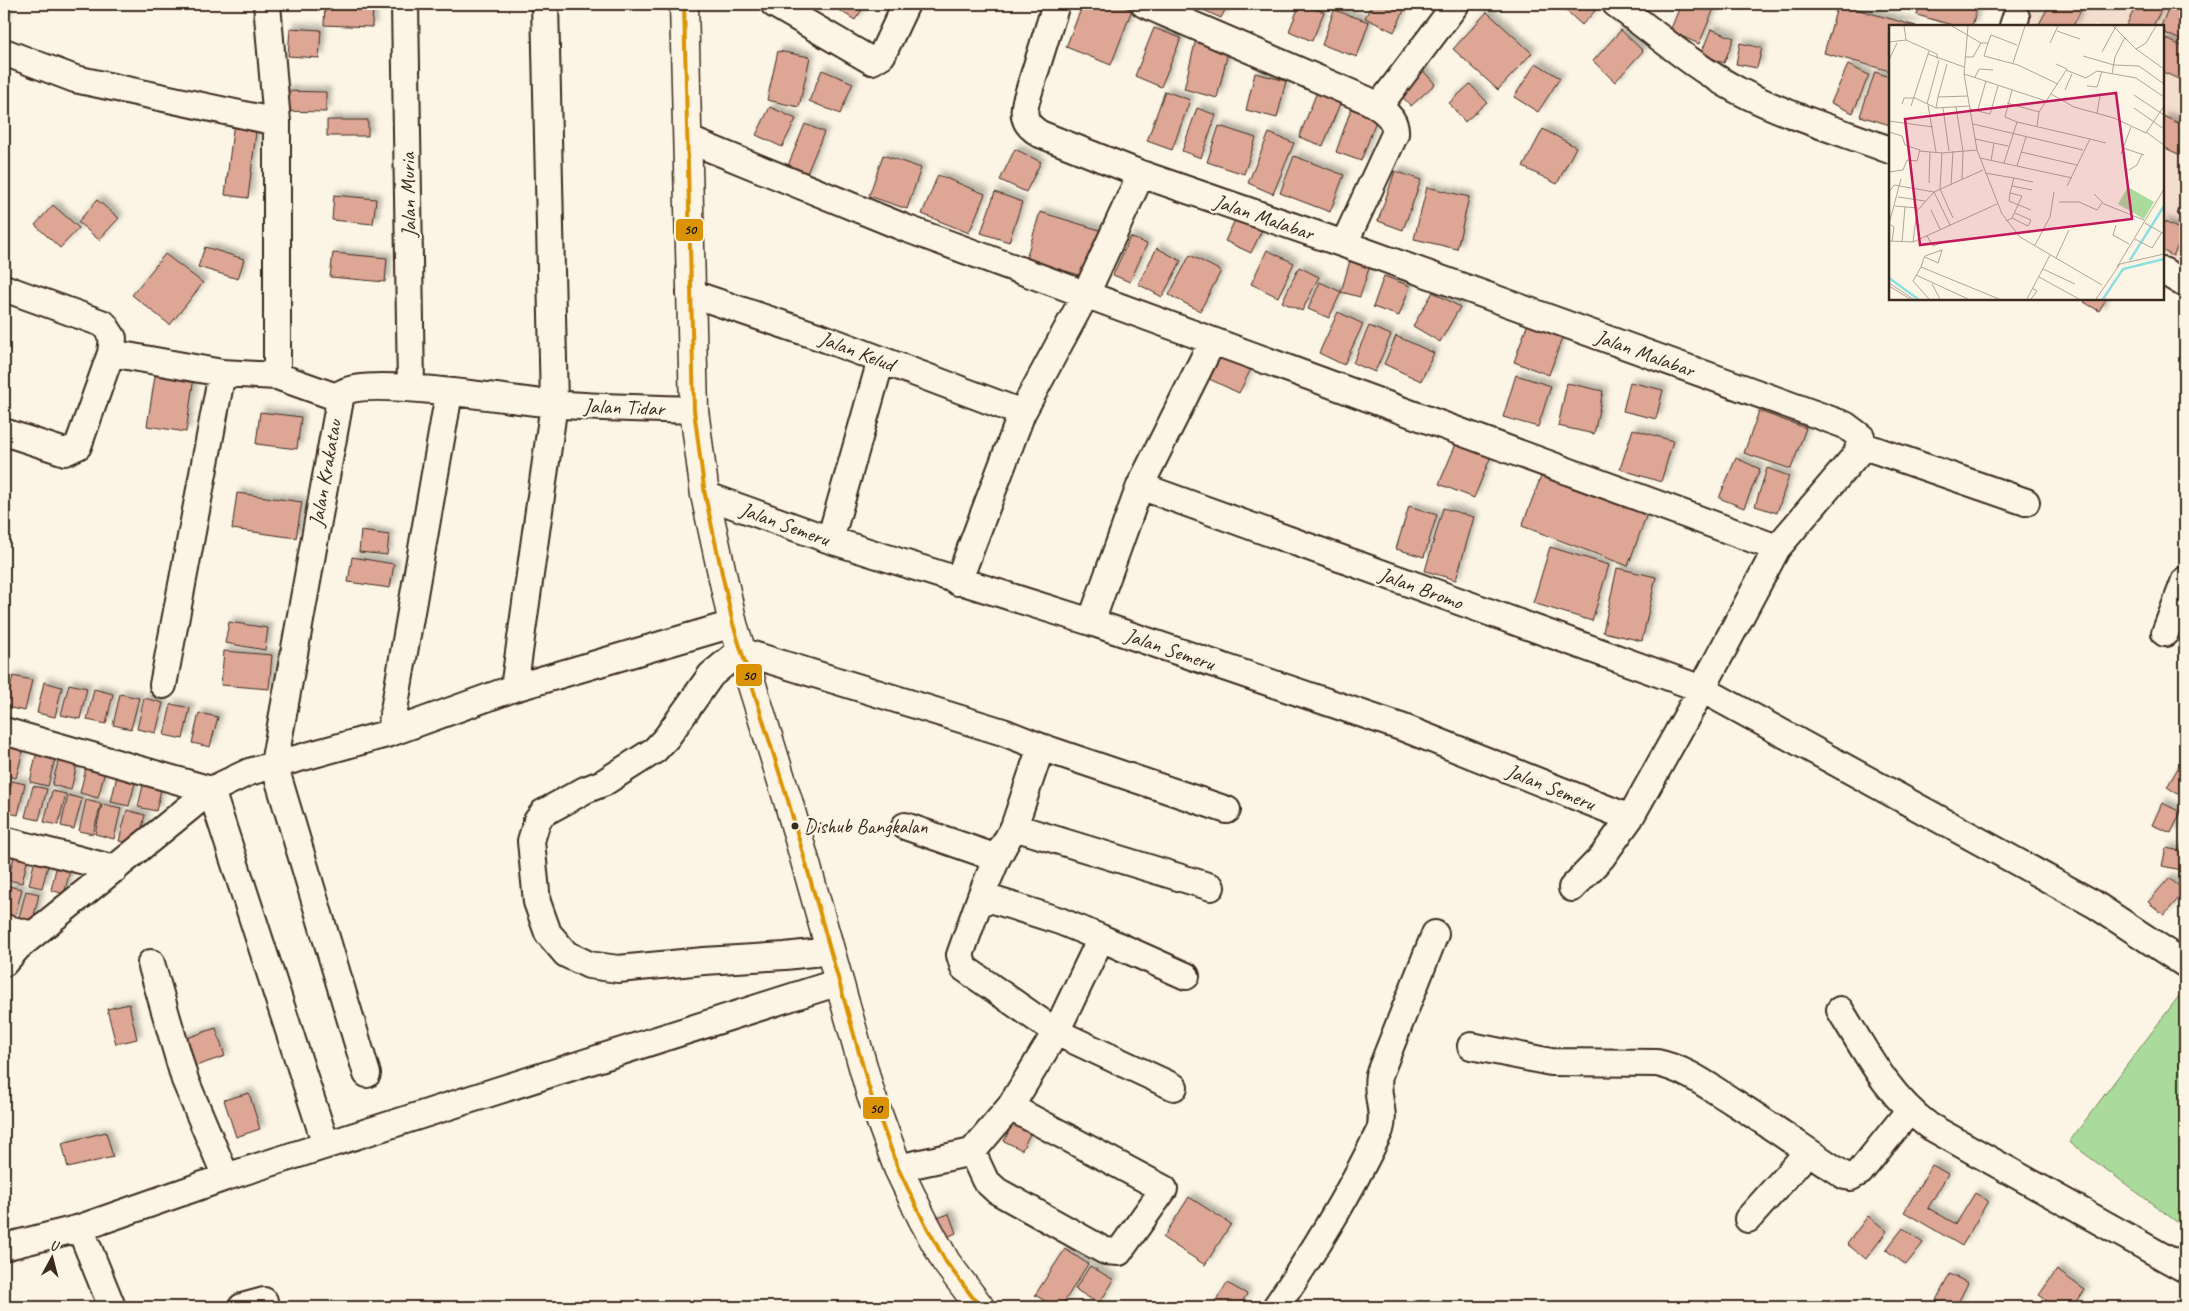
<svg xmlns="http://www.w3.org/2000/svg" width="2189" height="1311" font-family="Caveat,sans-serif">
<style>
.built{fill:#f3ddcd}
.green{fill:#abdb9c;stroke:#73825d}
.building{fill:#dda695;stroke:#3b2a1e;filter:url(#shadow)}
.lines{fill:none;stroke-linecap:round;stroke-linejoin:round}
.minor-casing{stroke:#3b2a1e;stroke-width:30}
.major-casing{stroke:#3b2a1e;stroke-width:31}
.minor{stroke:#fcf5e5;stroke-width:26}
.major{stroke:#fcf5e5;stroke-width:28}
.bus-1-casing{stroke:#fcf5e5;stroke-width:8}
.bus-1{stroke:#db9304;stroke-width:4}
.bus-dot{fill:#3b2a1e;stroke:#fcf5e5;stroke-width:2}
.labels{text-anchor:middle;stroke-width:4.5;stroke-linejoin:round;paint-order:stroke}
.bus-label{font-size:20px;fill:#3b2a1e;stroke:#fcf5e5;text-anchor:start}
.street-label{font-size:21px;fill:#3b2a1e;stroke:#fcf5e5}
.inset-river{fill:none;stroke:#8cdee2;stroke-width:2.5}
.inset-road{fill:none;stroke:#afa495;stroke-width:1}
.view{fill:#c2185b;fill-opacity:0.15;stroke:#c2185b;stroke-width:2.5}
.inset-edge{fill:none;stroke:#3b2a1e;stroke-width:2.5}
.line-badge{stroke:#fcf5e5;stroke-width:2}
.pale-badge-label{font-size:14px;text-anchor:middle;font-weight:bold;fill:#111}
</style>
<defs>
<filter id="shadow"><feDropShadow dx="4.5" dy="-4.5" stdDeviation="2.5" flood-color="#0004"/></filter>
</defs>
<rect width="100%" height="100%" fill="#fcf5e5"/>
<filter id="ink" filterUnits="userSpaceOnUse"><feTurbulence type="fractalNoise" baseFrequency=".02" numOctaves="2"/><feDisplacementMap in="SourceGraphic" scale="10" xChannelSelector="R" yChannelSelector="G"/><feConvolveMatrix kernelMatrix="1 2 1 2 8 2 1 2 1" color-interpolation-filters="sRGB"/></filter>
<g filter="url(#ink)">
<path class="built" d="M2022 4H2185V277L2163 264V26H2016Z"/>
<path class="green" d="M2185 988V1228L2069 1142Z"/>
<path class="building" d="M4 4H10L4 25Z
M325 4H373L372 27 324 25Z
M829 4H866L855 20Z
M1083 4H1116L1132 10 1111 65 1066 47Z
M1190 4H1228L1221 18Z
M1300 4 1324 12 1312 41 1289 31Z
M1372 4H1407L1394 32 1365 18Z
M1540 4H1555L1548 11Z
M1563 4H1588L1595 11 1582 25 1561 6Z
M1681 4H1716L1699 44 1670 31Z
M1838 4 1916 26H1890V71L1824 53Z
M1920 4H1978L1972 26H1955L1917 15Z
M2050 4H2084L2073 26H2038Z
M2137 4H2164L2153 26H2126Z
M2170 4 2185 11V42L2163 32V26H2161Z
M1334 10 1369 22 1357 57 1322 45Z
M1487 12 1532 53 1498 90 1453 49Z
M290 28 321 30 319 58 288 56Z
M1154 28 1181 38 1161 87 1135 76Z
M1711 29 1734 38 1724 63 1701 54Z
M1621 30 1643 51 1615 82 1593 61Z
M2163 37 2185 48V82L2163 72Z
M1196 39 1229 48 1217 98 1184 89Z
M1740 43 1762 48 1757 68 1736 64Z
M778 51 810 57 799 107 767 100Z
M1536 63 1560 78 1538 112 1514 97Z
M1418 65 1435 84 1411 106 1394 88Z
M1848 65 1869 75 1853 113 1831 103Z
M822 70 853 83 840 114 809 101Z
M1875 72 1890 77V125L1860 116Z
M1255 73 1286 81 1277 118 1246 110Z
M1470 84 1487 102 1465 122 1449 103Z
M1319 87 1343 96 1323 146 1299 137Z
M281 91 326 92V112L280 111Z
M1165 91 1190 100 1172 150 1147 141Z
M770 107 796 119 782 147 756 135Z
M1197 108 1216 115 1201 158 1182 151Z
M1351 109 1377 118 1361 161 1336 152Z
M2163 116 2185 126V157L2163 147Z
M327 120H368V136H327Z
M234 122 257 124 248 198 225 195Z
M805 124 824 132 806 176 787 168Z
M1219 126 1256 138 1244 174 1207 162Z
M1543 129 1576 147 1557 184 1523 167Z
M1269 133 1294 143 1273 194 1248 183Z
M1015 149 1041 162 1026 192 1000 180Z
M883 155 921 168 907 209 869 196Z
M1294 156 1344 175 1330 212 1280 193Z
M1395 171 1421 180 1403 230 1378 221Z
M938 175 985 194 969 233 922 214Z
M1427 187 1469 197 1457 249 1414 239Z
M995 192 1022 202 1009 242 981 233Z
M334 195 376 199 373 224 332 220Z
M2185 196V218L2177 214Z
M97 200 119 218 99 240 78 222Z
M53 205 79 228 60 248 35 225Z
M1040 212 1103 231 1089 278 1026 259Z
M1236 218 1262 230 1251 253 1225 241Z
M2163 221 2185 232 2173 256 2163 251Z
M1130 237 1147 244 1130 282 1113 275Z
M205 247 244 259 238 279 198 267Z
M1157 248 1181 261 1162 297 1138 284Z
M1267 250 1294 263 1278 297 1251 284Z
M333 253 387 258 385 282 330 277Z
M165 254 203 283 170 325 132 295Z
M1190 255 1221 271 1200 311 1169 295Z
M1351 257 1371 262 1360 297 1341 292Z
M1299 267 1319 277 1302 311 1282 302Z
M1384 276 1410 286 1399 316 1373 307Z
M1320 282 1341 292 1329 318 1308 309Z
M1433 292 1460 307 1440 342 1413 326Z
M2086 299H2106L2099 311 2084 302Z
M1338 312 1363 324 1344 365 1319 353Z
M1528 323 1563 335 1549 375 1514 362Z
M1369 326 1391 335 1375 372 1353 363Z
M1396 336 1434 353 1421 381 1384 364Z
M1221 347 1254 363 1239 393 1207 378Z
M156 370 194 377 186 432 147 426Z
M1516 375 1551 386 1538 427 1503 417Z
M1630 382 1663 390 1656 419 1623 411Z
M1567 383 1603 391 1594 434 1558 426Z
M1759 411 1806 428 1791 469 1744 453Z
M260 412 301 417 297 449 256 444Z
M1633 429 1673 441 1661 482 1620 469Z
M1459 437 1493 451 1474 498 1439 484Z
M1736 458 1760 469 1744 508 1719 498Z
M1767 468 1789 476 1777 513 1755 506Z
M1544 469 1649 508 1628 566 1522 526Z
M237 493 302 502 296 538 232 529Z
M1409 506 1437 515 1424 557 1396 549Z
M1443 508 1474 517 1456 580 1425 571Z
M361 531 389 535 387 555 359 552Z
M1550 547 1609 565 1592 621 1533 603Z
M352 557 394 564 390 588 348 582Z
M1617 568 1656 577 1642 641 1603 632Z
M229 622 268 628 265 650 225 643Z
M224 651 272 655 269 689 221 685Z
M13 676 32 680 25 711 6 707Z
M44 682 62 687 55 717 37 713Z
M69 684 87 688 80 719 61 715Z
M94 689 113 694 106 724 87 720Z
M120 694 139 698 131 729 113 725Z
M144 698 163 703 156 733 137 729Z
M171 704 190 708 183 739 164 735Z
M199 713 218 717 210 747 192 743Z
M5 743 24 747 16 778 4 775Z
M37 751 56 755 48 786 30 782Z
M60 755 78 759 71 790 52 785Z
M2185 756V782L2178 794 2167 787Z
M87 763 106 767 98 798 80 793Z
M118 771 137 776 129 806 111 802Z
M145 776 163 781 156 811 138 807Z
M4 779 9 780 4 800Z
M12 781 25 784 18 815 4 812Z
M33 786 47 789 39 820 25 817Z
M52 791 66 794 58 825 44 822Z
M68 795 82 799 74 829 61 826Z
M86 800 101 804 93 834 79 831Z
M2162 803 2181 812 2171 833 2152 825Z
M102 804 121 808 114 839 95 834Z
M127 810 145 815 138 845 119 841Z
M4 845 12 847 4 877Z
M2166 848 2185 852 2182 870 2162 866Z
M16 849 29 853 22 883 8 880Z
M36 855 50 858 42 888 29 885Z
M58 860 72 863 64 894 51 890Z
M2169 878 2185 891V904L2179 898 2164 915 2148 902Z
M8 886 22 889 14 920 4 917V903Z
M26 891 39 894 32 925 18 921Z
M129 1004 137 1039 116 1044 107 1009Z
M216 1028 225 1056 187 1069 178 1041Z
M249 1093 260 1129 236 1137 224 1100Z
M1013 1123 1031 1132 1022 1150 1004 1141Z
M106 1132 113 1157 68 1168 62 1143Z
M1932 1165 1948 1174 1928 1208 1956 1224 1975 1193 1988 1201 1962 1246 1904 1212Z
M1189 1197 1231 1224 1205 1265 1163 1238Z
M949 1214 956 1233 945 1238 937 1218Z
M1868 1216 1887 1231 1866 1259 1847 1244Z
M1903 1228 1923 1243 1906 1265 1886 1250Z
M1065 1249 1088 1264 1061 1307H1055L1035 1295Z
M1090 1266 1114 1280 1099 1304 1075 1289Z
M2057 1270 2085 1290 2073 1307H2056L2039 1295Z
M1950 1274 1968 1283 1956 1307H1950L1936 1300Z
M1227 1283 1247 1294 1239 1307H1212Z
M2185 1290V1307H2175L2183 1294Z"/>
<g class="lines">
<defs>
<path id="minor" d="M267 4 277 122V376
M405 4 411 387
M774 4 872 61 882 55 906 4
M1144 4 1367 100C1380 107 1397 118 1395 134L1344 244
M1616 4C1655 33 1694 67 1737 90 1785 115 1839 131 1890 150
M2013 26 2016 17
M4 52 75 79 277 122
M1379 106 1456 4
M687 139 905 228 1777 548
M1141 174 1344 244 1845 425 1861 437 1857 454 1777 548 1702 689 1630 818 1602 857 1572 888
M2163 271 2185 284
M4 288 104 324 113 338 111 353 78 446 65 452 4 432
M690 293 826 339 1022 413
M111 353 222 373 277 376 339 398
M1861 445 2026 502
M1140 486 1702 689 2094 904 2185 964
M705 495 830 540 1091 622 1404 728 1630 818
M830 540 881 360
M958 582 1022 413 1086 294 1141 174 1040 134C1026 125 1022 118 1026 101L1056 4
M1091 622 1140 486 1212 342
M2165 633 2185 580
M163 685 222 373
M514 688 554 404 545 4
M4 731 211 790 326 1145
M390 733 449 393
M1041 747 1227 810
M905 826 997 858
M1014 827 1211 887
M4 840 115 869
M981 896 960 955 964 968 1056 1032 1174 1087
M4 928 33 935
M1101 938 1186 976
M830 951 785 956 704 961 618 969 589 965 566 954 548 933 537 902 531 841 537 821 543 813 585 790 603 783 655 750 667 737 711 675 740 651 1003 732 1041 747 1014 827 997 858 981 896 1060 921 1101 938 1056 1032 1010 1107 972 1152 898 1168
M4 963 18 947 211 790 249 772 390 733 514 688 733 624
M151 963 185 1080 226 1177
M1840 1010C1866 1052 1888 1096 1929 1126L2185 1269
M1471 1046 1551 1062 1657 1063C1686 1069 1708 1086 1732 1101 1770 1125 1807 1151 1845 1176L1851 1177 1860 1172 1909 1111
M367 1074 274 764 341 394C364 375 516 401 552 404 599 408 647 408 694 410
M972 1152 985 1180 997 1191 1105 1251 1119 1252 1164 1189 1010 1107
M1748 1219 1808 1152
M80 1228 112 1307
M4 1247 80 1228 226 1177 839 982
M242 1307 264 1301
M1276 1307C1315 1250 1350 1193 1380 1130 1386 1110 1375 1097 1379 1075L1435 934"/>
<path id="major" d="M684 4 694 410 705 495 733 624 789 804 871 1095 898 1168 922 1218 946 1262 980 1307"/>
</defs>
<use href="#minor" class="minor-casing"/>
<use href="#major" class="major-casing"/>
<use href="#minor" class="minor"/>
<use href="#major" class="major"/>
<defs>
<path id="bus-1" d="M684 4 694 410 705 495 733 624 789 804 871 1095 898 1168 922 1218 946 1262 980 1307"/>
</defs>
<use href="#bus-1" class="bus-1-casing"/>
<use href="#bus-1" class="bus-1"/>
</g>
</g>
<circle class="bus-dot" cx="795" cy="826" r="4.5"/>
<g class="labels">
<g class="bus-label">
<text x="804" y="833">Dishub Bangkalan</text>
</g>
<g class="street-label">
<text transform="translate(408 195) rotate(-91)" y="7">Jalan Muria</text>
<text transform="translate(1264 217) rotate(19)" y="7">Jalan Malabar</text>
<text transform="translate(857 351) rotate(21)" y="7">Jalan Kelud</text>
<text transform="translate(1645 353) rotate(20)" y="7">Jalan Malabar</text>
<text transform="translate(624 407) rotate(2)" y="7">Jalan Tidar</text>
<text transform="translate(325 473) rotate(-80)" y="7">Jalan Krakatau</text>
<text transform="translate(785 524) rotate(20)" y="7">Jalan Semeru</text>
<text transform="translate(1421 588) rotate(20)" y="7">Jalan Bromo</text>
<text transform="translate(1170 649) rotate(19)" y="7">Jalan Semeru</text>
<text transform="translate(1551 787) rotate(22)" y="7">Jalan Semeru</text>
</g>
</g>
<g transform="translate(1889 25)">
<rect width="275" height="275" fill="#fcf5e5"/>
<path d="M239 162 265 177 255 194 229 179Z" fill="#abdb9c"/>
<path class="inset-river" d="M241 235 275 181M0 253 29 274M214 274 234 244 275 234"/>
<path class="inset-road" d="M63 1 92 18H99L95 31 129 40 169 59M79 1 75 49 88 125 113 189 131 212 213 260M224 1 247 24 275 44M168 6 191 14M17 15 48 29V34M0 17 17 15 15 1M99 18 102 10 128 20M161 18 169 1M247 24 257 18 267 1M213 27 227 1M39 29 75 42M194 31 225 40 250 41 275 59M77 32H84L92 18M0 35 8 18M124 38 136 1M177 45 197 53 208 46 247 53 275 72M75 49 157 76M223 49 226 32 236 12M86 52 90 44 104 45M198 61 208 62 213 46M176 65 183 49M162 69 185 82 225 93 257 108 275 81M245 70 275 90M49 72 58 39M118 78 150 87 148 101M13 79 15 73H26L47 83 80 81M38 79 50 35M39 80 47 127M22 81 40 26M67 82 74 126 73 154M47 83 49 72 79 71M54 83 60 126M245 83 275 104M81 84 101 89 109 61M89 84 97 56M150 87 178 44 167 39M208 88 211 71M0 96 44 102M128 97 201 114 178 161M84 99 194 125M0 107 13 111 16 120 31 125 28 136 18 135 14 145 0 147M257 107 275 120M86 114 119 121M201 114 217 118M234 123 255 130M30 126 53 128M132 127 188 140M232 129 242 102M91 133 183 153M102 136 105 118M115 138 128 97 116 92 123 65M128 141 137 112M240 145 248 140 253 129M96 148 125 153 121 168 133 171 123 193 117 196M125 153 144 157M40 158 41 127M62 160 64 126M123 161 143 165M0 167 5 160 45 167 61 200M121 168 120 176 142 185M205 169 215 179 255 195M9 172 36 176M170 177H190L208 185 213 178M6 181 29 183M42 185 51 204M64 193 51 164 53 128 88 125M123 193 139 201 142 195 126 188M256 198 275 209M227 200 224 210 240 219M38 211 44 221 57 216M246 214 263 223 273 207M0 216 24 217 108 179M3 216 5 202 0 199 12 154M13 217 16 182M24 217 28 186 45 167 94 145M146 220 161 192 165 167M36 232 49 238 53 225 36 231 34 235V236L32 242 24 256 40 274M167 233 180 205M32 242 110 274M228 242 275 164M154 244 186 259M27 250 79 274M150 252 190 274M0 258 24 274M43 259 51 274M0 261 21 274M138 274 161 230M142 274 148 266 143 263M207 274 231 239 275 229"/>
<path class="view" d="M227 68 243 194 31 220 16 94Z"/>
<rect width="275" height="275" class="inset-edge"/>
</g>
<g class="line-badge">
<rect x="675" y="218" width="29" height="24" rx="5" fill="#db9304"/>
<rect x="735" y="663" width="28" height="24" rx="5" fill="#db9304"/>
<rect x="862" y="1096" width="28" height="24" rx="5" fill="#db9304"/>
</g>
<g class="pale-badge-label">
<text x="690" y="234">50</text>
<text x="749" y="680">50</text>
<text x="876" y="1113">50</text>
</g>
<rect width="2189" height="1311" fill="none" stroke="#fcf5e5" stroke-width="20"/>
<rect x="10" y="10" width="2169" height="1291" fill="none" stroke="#3b2a1e" stroke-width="2" filter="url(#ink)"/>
<g transform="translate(52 1258) rotate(7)" stroke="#fcf5e5" stroke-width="4" paint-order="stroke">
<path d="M0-4L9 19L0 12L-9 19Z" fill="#3b2a1e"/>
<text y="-8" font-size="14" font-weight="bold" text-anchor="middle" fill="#3b2a1e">U</text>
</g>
</svg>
